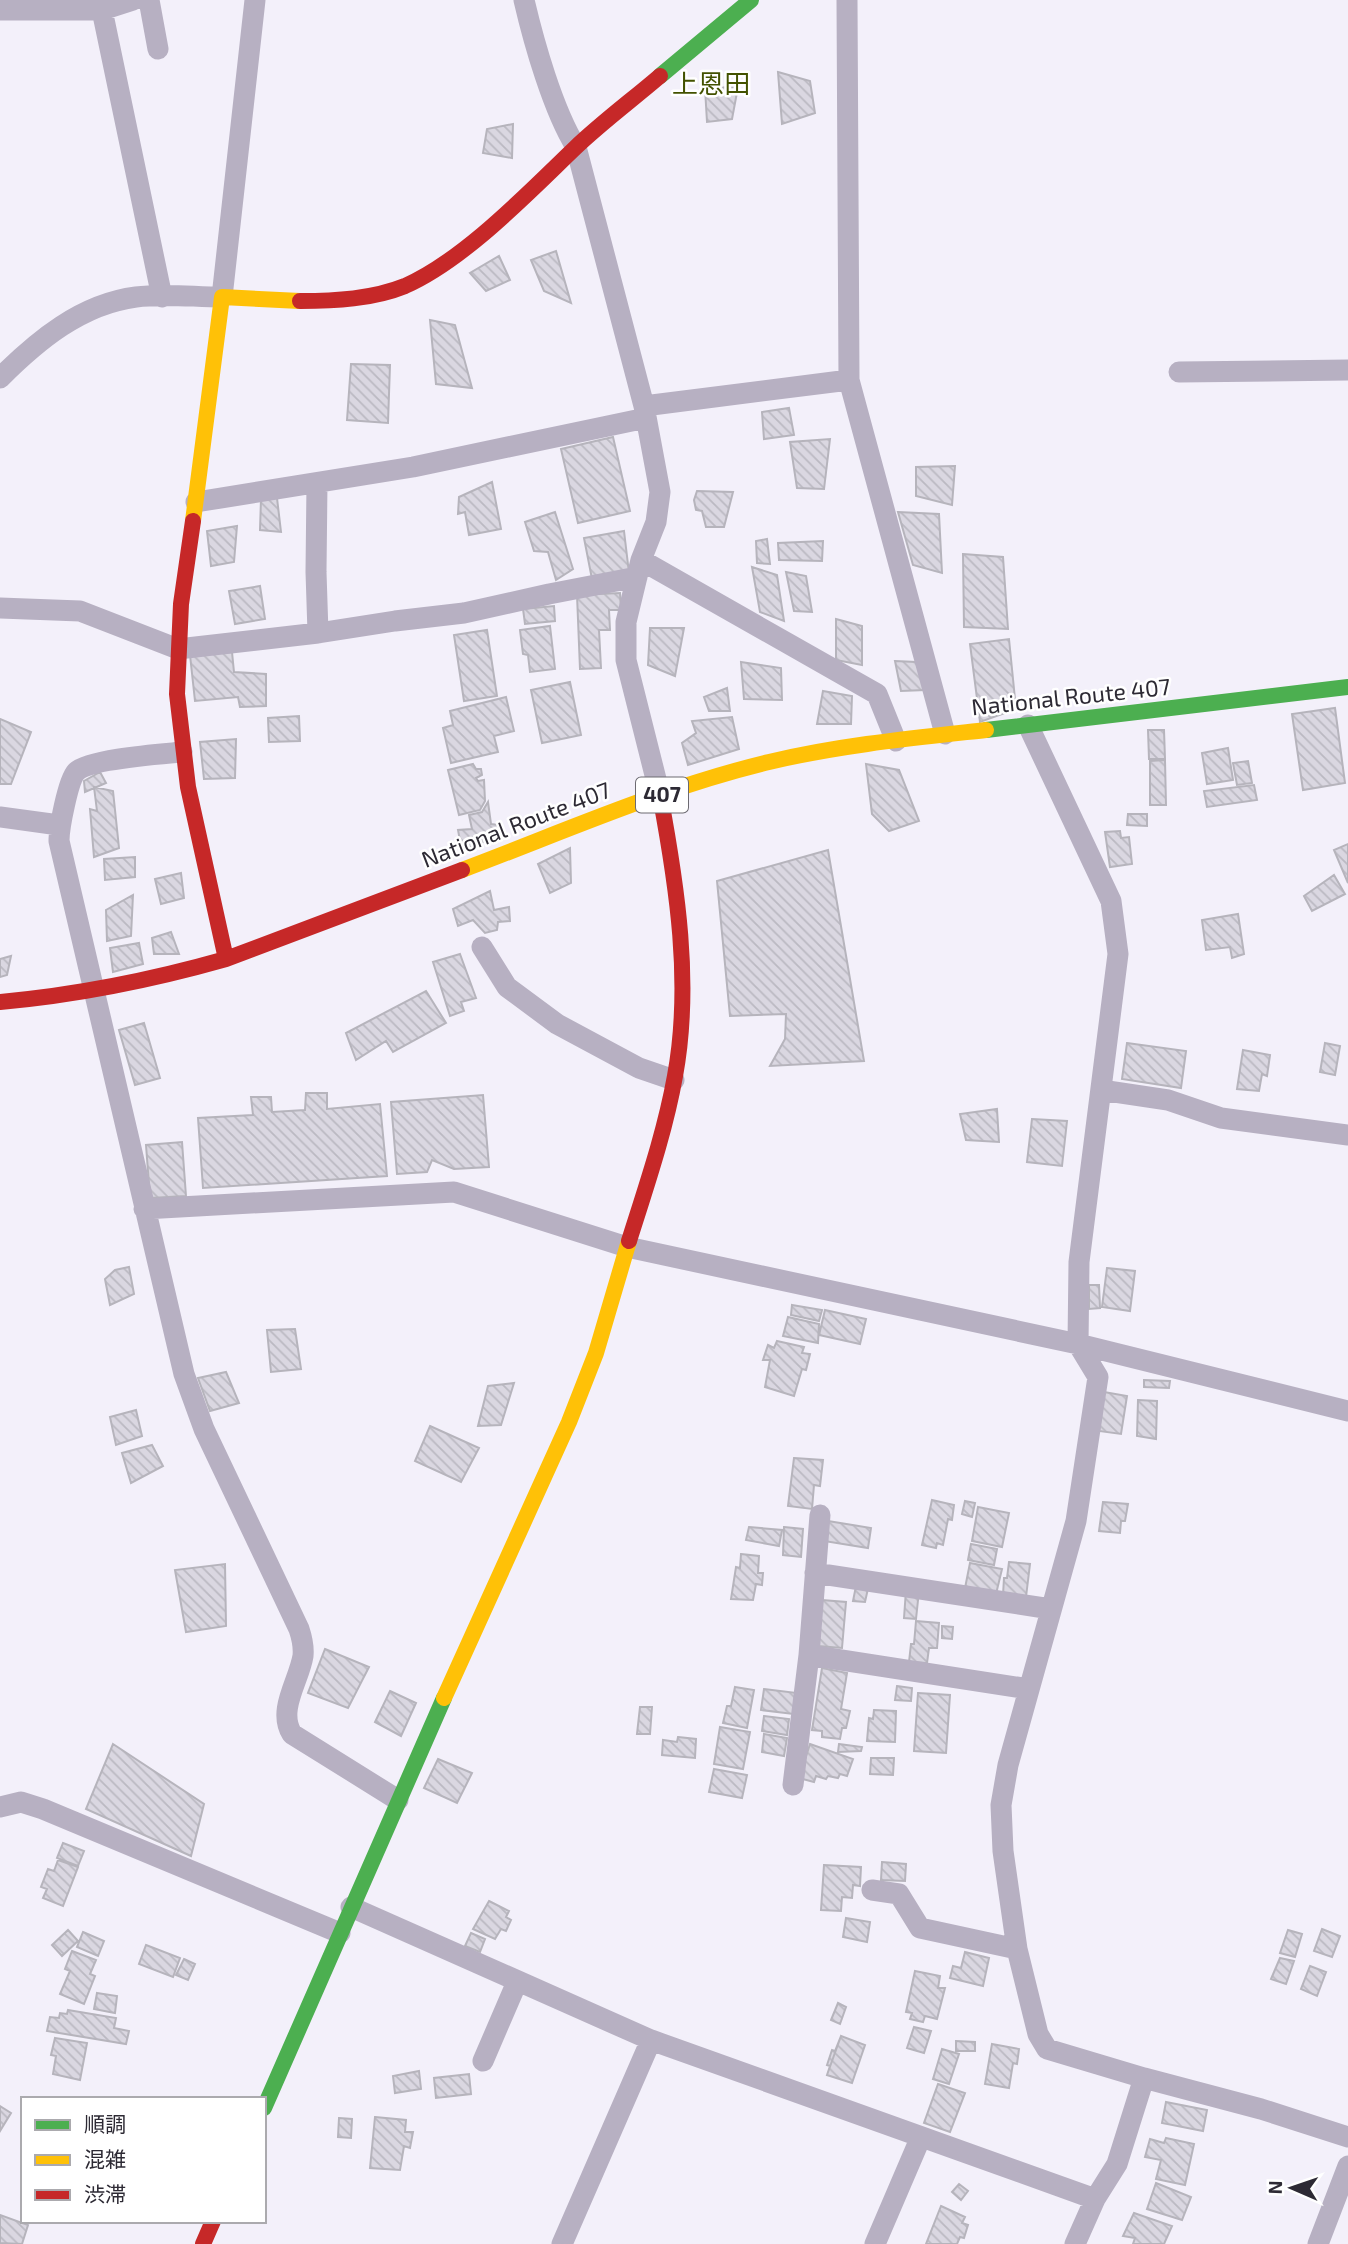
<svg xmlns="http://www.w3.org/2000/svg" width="1348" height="2244" font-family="'Exo 2','Noto Sans JP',sans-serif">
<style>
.building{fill:url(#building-back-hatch);stroke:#b6b4bc;stroke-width:2}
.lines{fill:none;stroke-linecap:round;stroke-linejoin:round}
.street{stroke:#b7b0c2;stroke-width:21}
.fast{stroke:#4caf50;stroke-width:16}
.slow{stroke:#ffc107;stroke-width:16}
.jam{stroke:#c62828;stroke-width:16}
.labels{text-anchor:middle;stroke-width:5;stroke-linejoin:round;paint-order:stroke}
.shield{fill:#fff;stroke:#6c6a71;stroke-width:2}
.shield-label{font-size:21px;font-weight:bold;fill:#2d2a34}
.street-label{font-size:23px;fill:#2d2a34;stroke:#fff}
.quarter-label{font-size:26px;fill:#435200;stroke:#fff}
</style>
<defs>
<pattern id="building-back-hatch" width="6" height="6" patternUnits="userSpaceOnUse" patternTransform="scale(1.75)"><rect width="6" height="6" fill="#dad7e1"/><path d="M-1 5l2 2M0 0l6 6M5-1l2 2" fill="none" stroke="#bbb9c2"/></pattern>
</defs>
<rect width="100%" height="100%" fill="#f3f0fa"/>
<path class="building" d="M778 72 810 81 815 113 782 124Z
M738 87 732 119 707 122 705 88Z
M513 124 512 158 483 153 487 129Z
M556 251 571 303 544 291 531 260Z
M499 256 510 280 486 291 470 273Z
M430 320 455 325 472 388 436 384Z
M351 364 390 365 388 423 347 420Z
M789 408 794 435 764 439 762 412Z
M613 437 630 511 578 523 561 449Z
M830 439 824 489 797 488 790 442Z
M955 466 952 505 916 496V467Z
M492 482 501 529 469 535 465 512 458 514 459 497Z
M697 491 733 492 724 527H706L702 511 696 510 694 500Z
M277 498 281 532 260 530 261 499Z
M555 512 573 569 556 580 548 552 534 551 525 522Z
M898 512 939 514 942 573 913 565Z
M237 526 234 562 211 566 207 531Z
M624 531 629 573 592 579 584 538Z
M767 539 770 564 757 563 756 541Z
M823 541 822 561 779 560 778 543Z
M963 554 1003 557 1008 629 964 627Z
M752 567 777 575 784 621 760 612Z
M786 572 806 576 812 612 794 611Z
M260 586 265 619 235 624 229 591Z
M620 593 621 610H609L610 630H599L601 668 580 669 577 595Z
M554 606 555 621 525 624 523 609Z
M836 619 862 626V665L836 660Z
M550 626 555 669 530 672 528 655 523 654 520 630Z
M650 628H684L675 676 648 665Z
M487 630 497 696 464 701 454 635Z
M1009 639 1016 709 980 722 970 644Z
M232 652 234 672 266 674V706L240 707 238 697 195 701 190 655Z
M895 661 916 662 925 690 901 691Z
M741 662 781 668 782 700 744 699Z
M570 682 581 735 542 743 531 690Z
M727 688 730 711H709L704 697Z
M823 691 852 696 851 724H817Z
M506 697 514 731 494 736 498 752 451 763 443 728 453 725 450 711Z
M1335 708 1345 783 1303 790 1292 714Z
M299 716 300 741 269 742 268 718Z
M732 717 739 749 688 765 682 743 696 733 692 721Z
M0 719 31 732 11 784H0Z
M1148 730H1164L1165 759H1149Z
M236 739 235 778 204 779 200 742Z
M1228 748 1233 780 1207 784 1202 753Z
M1165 760 1166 805H1150V761Z
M1248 761 1252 783 1237 785 1233 763Z
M473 764 476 769H481L482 775 476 778 478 781 484 780 485 801 480 810 459 815 448 770Z
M866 764 899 770 919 821 889 831 872 814Z
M100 772 106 783 85 792 84 781Z
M1254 785 1257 800 1207 807 1204 791Z
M94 787 113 791 119 848 94 857 90 809 97 811Z
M488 802 491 824 498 825 500 835 462 851 458 830 472 829 469 815 482 812Z
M1128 814H1147V826L1127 825Z
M1120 831 1121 838 1129 837 1132 864 1110 867 1105 832Z
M1348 844V883L1334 850Z
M570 848 571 883 550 893 538 864Z
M828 850 864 1061 770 1066 785 1039 786 1014 730 1016 717 881Z
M135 857V877L105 880 104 859Z
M181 873 184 898 161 904 155 879Z
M1334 875 1345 894 1312 911 1304 896Z
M490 891 494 910 509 907 510 921 498 922 497 930 485 933 473 920 458 926 453 909Z
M133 895 131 936 107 941 106 910Z
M1238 914 1244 954 1232 958 1230 947 1206 950 1202 920Z
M171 932 179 954H154L152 938Z
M139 943 143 964 113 972 110 948Z
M460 954 476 998 461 1002 464 1011 450 1016 433 962Z
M11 956 7 975 0 977V959Z
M426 991 446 1023 393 1052 386 1041 356 1060 346 1033Z
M144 1023 160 1078 135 1085 119 1030Z
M1127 1043 1186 1051 1181 1088 1122 1079Z
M1325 1043 1340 1046 1335 1075 1320 1072Z
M1243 1050 1270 1055 1267 1076 1262 1074 1259 1091 1237 1089Z
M306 1093H327V1109L380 1104 387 1176 203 1188 198 1118 253 1115 251 1097H271L272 1112 305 1110Z
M483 1095 489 1167 454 1169 432 1160 427 1172 397 1174 391 1102Z
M997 1109 999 1142 966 1140 960 1114Z
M1032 1119 1067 1121 1062 1166 1027 1162Z
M182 1142 186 1196 150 1198 146 1145Z
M129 1267 134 1294 110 1305 105 1279 115 1270Z
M1107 1268 1135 1271 1130 1311 1102 1307Z
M1089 1285H1099L1100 1308 1089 1309Z
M792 1305 822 1310 819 1321 791 1315Z
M825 1310 866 1319 860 1344 819 1335Z
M788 1317 819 1324 818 1343 783 1336Z
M295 1329 301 1369 271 1372 267 1330Z
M777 1341 804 1347 802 1353 810 1354 806 1370 802 1369 794 1396 765 1387 770 1360H763L768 1345 774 1348Z
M226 1372 239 1403 210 1411 198 1378Z
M1144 1380 1170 1381 1169 1388 1144 1387Z
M514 1383 501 1425 478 1426 488 1386Z
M1104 1392 1127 1396 1121 1434 1099 1431Z
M1138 1400 1157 1401 1156 1439 1137 1436Z
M136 1410 142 1436 116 1445 110 1417Z
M430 1426 479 1448 461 1482 415 1461Z
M152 1445 163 1466 131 1483 122 1453Z
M794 1458 823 1460 820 1486 814 1485 812 1509 788 1506Z
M932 1500 954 1505 952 1520 948 1519 943 1545 937 1543 936 1548 922 1545Z
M965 1501 975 1503 972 1517 962 1514Z
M1103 1502 1128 1504 1125 1521H1121L1120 1533 1099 1531Z
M978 1507 1009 1513 1002 1547 972 1541Z
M828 1521 871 1528 868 1548 824 1541Z
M749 1527 782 1530 779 1546 746 1540Z
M784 1527 803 1529 801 1557 783 1555Z
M971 1544 997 1549 994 1565 968 1560Z
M741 1554 759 1556 758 1573H763L762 1585 756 1584 753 1600 731 1599 736 1567 740 1568Z
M1009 1562 1030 1564 1026 1597 1003 1595 1004 1578H1007Z
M970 1563 1002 1569 996 1594 965 1588Z
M225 1564 226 1626 186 1632 175 1570Z
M857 1581 869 1584 865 1602 853 1601Z
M906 1590 919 1591 916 1619 904 1618Z
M822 1600 846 1602 842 1648 818 1646Z
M916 1621 939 1623 937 1648H929L927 1663 909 1662 911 1644H914Z
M942 1626 953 1627 952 1639 942 1638Z
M325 1649 369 1667 348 1708 308 1693Z
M822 1668 847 1673 841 1709 850 1711 846 1728H842L840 1739 822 1737V1731L812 1730Z
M897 1686 912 1688 911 1701 895 1700Z
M735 1687 754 1690 747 1728 723 1723 727 1706H731Z
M764 1689 797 1693 793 1714 761 1710Z
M390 1691 416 1703 401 1736 375 1722Z
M918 1693 950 1695 946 1753 914 1751Z
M640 1707H652L650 1734H637Z
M874 1710 896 1711 895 1742 867 1741 869 1718 873 1719Z
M764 1716 789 1719 787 1735 762 1731Z
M720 1727 750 1732 743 1769 714 1764Z
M764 1734 787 1738 784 1756 762 1752Z
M678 1737 696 1739 695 1758 662 1755 663 1740 677 1742Z
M113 1744 204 1804 191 1856 86 1809Z
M810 1744 853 1759 847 1776 840 1774 838 1778 828 1776 826 1779 816 1776 814 1782 799 1778Z
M839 1744 862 1747 861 1751 838 1752Z
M871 1758H894L893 1775 870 1774Z
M438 1759 472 1773 457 1803 424 1788Z
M714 1769 747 1775 742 1798 709 1792Z
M63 1843 84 1851 78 1866 57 1858Z
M58 1860 78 1867 63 1906 43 1898 47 1889 41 1887 48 1869 54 1871Z
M882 1862 906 1864 905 1881 881 1880Z
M824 1865 861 1867 860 1886 853 1885 852 1898 842 1897 841 1911 821 1910Z
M489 1901 509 1911 506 1917 511 1920 506 1931 501 1929 495 1939 473 1929Z
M846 1918 870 1922 867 1942 843 1937Z
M846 1918 870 1922 867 1942 843 1937Z
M1322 1929 1340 1936 1332 1957 1314 1951Z
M68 1930 78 1941 62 1956 52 1945Z
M1288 1930 1302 1934 1295 1957 1280 1953Z
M83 1932 104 1941 98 1956 77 1947Z
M471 1933 485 1939 480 1952 465 1946Z
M146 1945 180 1958 173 1977 139 1964Z
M72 1951 96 1960 90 1974 95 1976 84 2004 60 1994 70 1971 65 1969Z
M965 1952 989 1958 983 1986 950 1978 953 1966 961 1968Z
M1280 1958 1294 1961 1286 1984 1271 1979Z
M184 1959 195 1964 188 1980 176 1975Z
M1310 1966 1326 1972 1317 1996 1301 1989Z
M915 1971 940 1976 938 1988H945L937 2019 925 2016 923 2022 910 2019 912 2013 906 2012Z
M915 1971 940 1976 938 1988H945L937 2019 925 2016 923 2022 910 2019 912 2013 906 2012Z
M97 1993 117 1996 115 2013 94 2009Z
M838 2003 846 2007 840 2024 831 2020Z
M68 2010 116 2018 114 2028 129 2031 126 2044 47 2031 50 2017 59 2018 60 2013 67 2014Z
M914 2027 931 2031 924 2053 907 2048Z
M841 2036 865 2045 852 2083 827 2075 830 2066 827 2065 832 2050 835 2051Z
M841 2036 865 2045 852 2083 827 2075Z
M55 2038 87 2043 80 2080 53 2074 56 2056 51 2055Z
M956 2041 975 2042V2051H956Z
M992 2044 1019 2049 1017 2064 1013 2063 1009 2088 985 2084Z
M942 2049 959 2054 949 2084 933 2079Z
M419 2071 421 2089 395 2093 393 2076Z
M469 2074 471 2094 436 2098 434 2078Z
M938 2084 965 2093 950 2132 924 2123Z
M1166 2102 1207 2110 1203 2131 1162 2123Z
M0 2106 11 2113 0 2131Z
M375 2117 406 2120 405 2132H413L410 2148 404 2146 400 2170 370 2168Z
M339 2118 352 2119 351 2138 338 2137Z
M1166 2138 1194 2144 1185 2185 1156 2179 1161 2160 1145 2157 1150 2139 1164 2143Z
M1156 2183 1191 2197 1182 2220 1147 2209Z
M959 2184 968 2191 961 2200 952 2192Z
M941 2206 965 2217 962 2223 968 2225 964 2238 960 2237 957 2244H926Z
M1134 2213 1172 2226 1164 2244H1133L1135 2238 1123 2236Z
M0 2215 28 2225 22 2244 0 2243Z"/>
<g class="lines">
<path class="street" d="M149 0 158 49
M524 0C534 43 553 110 576 147L644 406 660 492 656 522 641 560 626 622V660L660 795
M847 0 849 380 945 734
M0 10H102L133 0
M102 10 162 297
M1179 372 1348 370
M0 378C37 341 81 304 136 297 163 293 194 297 222 297L255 0
M644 406 849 380
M317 483 316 572 318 633
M196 502 413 467 646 418
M641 560 877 694 896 741
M0 608 80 611 178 649 318 633 395 621 464 613 549 594 637 577
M1028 725 1111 901 1118 954 1079 1262 1078 1344 1098 1377 1076 1521 1008 1765 1001 1805 1003 1851 1017 1949 1038 2034 1047 2049 1144 2078 1261 2109 1348 2137
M182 752C162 754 88 759 76 772 68 781 59 828 59 841L184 1374 204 1429 299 1629C302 1638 304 1646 303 1656 299 1681 277 1710 292 1734L398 1800
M0 817 59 825
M482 947 507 987 557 1024 639 1068 674 1080
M1101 1090 1168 1100 1221 1118 1348 1135
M144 1209 454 1192 627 1247 1078 1344 1348 1411
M815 1573 1051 1609
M809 1655 1029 1689
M793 1785 809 1655 820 1515
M0 1807 21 1802 43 1809 340 1933
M872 1890 899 1894 920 1928 1017 1949
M351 1907 651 2040 1095 2199 1117 2164 1144 2078
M483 2061 517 1982
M562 2244 651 2040
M875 2244 920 2139
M1075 2244 1095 2199
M1318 2244 1348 2166"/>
<path class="fast" d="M660 76 751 0
M986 730 1348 687
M264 2108 444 1698"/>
<path class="slow" d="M193 521 222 297 300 301
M462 870C563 832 664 787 769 762 840 745 913 738 986 730
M444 1698 569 1422 596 1353 629 1241"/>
<path class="jam" d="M300 301C335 301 373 299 405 286 464 260 528 193 575 148 601 123 632 100 660 76
M193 521 181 604 177 694 188 787 226 959
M0 1002C77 995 152 980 226 959L462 870
M629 1241C646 1187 665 1132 675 1076 692 984 677 886 660 795
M203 2244 213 2221"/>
</g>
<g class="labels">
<rect class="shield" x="636" y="777.5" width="52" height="35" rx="5"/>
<g class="shield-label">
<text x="662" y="802">407</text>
</g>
<g class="street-label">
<text transform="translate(1071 697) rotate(-6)" y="8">National Route 407</text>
<text transform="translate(516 825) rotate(-21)" y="8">National Route 407</text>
</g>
<g class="quarter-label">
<text x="711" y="93">上恩田</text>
</g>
</g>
<rect x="21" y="2097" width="245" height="126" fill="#ffffff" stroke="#abaaae" stroke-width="2"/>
<rect x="35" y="2120" width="35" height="10" fill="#4caf50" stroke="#abaaae" stroke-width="2"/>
<text x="84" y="2132" font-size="21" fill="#2d2a34">順調</text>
<rect x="35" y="2155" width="35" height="10" fill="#ffc107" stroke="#abaaae" stroke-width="2"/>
<text x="84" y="2167" font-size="21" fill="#2d2a34">混雑</text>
<rect x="35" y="2190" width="35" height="10" fill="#c62828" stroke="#abaaae" stroke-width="2"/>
<text x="84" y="2202" font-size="21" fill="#2d2a34">渋滞</text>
<g transform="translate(1292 2188) rotate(272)" stroke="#ffffff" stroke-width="5" paint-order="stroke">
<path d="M0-5L12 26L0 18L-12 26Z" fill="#2d2a34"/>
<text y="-10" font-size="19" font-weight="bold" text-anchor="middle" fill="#2d2a34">N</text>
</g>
</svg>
